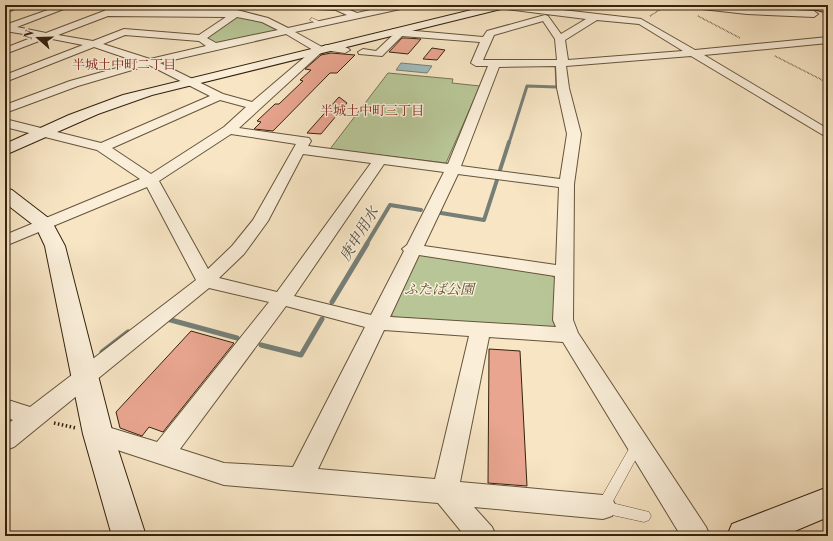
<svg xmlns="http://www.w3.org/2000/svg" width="833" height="541" font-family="'Libre Bodoni','Noto Serif JP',serif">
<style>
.green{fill:#b8c697;stroke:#767452}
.water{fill:#a1bdbe;stroke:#767f77}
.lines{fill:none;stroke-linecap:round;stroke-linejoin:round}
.stream-far2{stroke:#767f77;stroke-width:3}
.stream-far1{stroke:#767f77;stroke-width:4}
.stream{stroke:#767f77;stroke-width:5}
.building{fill:#e9a590;stroke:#35230d}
.lane-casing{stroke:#66543b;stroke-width:1}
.street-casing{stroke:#66543b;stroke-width:2}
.secondary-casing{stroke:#35230d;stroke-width:2}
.path-far1{stroke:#35230d;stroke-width:1.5;stroke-dasharray:0.5 1;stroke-linecap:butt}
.path{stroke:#35230d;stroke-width:3.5;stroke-dasharray:1.5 2.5;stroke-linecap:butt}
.lane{fill:#faeed9;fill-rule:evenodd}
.street{fill:#faeed9;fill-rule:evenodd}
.secondary{fill:#faeed9;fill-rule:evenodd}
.labels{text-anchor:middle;stroke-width:3;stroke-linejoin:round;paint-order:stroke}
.far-neighbourhood-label{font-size:13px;fill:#7a1f14;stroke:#faeed9}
.park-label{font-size:14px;font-style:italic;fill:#5c5436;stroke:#faeed9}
.water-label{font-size:15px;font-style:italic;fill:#555142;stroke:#faeed9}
</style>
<rect width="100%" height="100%" fill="#f7e5c4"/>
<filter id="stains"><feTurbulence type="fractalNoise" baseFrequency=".005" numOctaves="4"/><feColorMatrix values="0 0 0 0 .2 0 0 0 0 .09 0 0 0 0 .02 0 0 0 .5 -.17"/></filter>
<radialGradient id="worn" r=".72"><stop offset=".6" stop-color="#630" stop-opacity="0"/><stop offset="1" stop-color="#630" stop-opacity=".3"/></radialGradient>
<path class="green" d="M237 16 262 21 281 31 217 45 206 38Z
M388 73 453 79 452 83 480 86 446 163 330 149Z
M423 254 551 275 556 279 554 308 556 328 394 317 389 313 416 256Z"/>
<path class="water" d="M401 63 432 66 427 73 396 70Z"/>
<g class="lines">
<path class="stream-far2" d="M509 143 527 86 557 87 556 66"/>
<path class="stream-far1" d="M500 170 509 142
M441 213 484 220 497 180
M366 245 390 205 421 210"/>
<path class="stream" d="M332 302 367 244
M167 319 237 338
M261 345 301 355 322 319
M102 352 128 332"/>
</g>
<path class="building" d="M402 38H406L421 39 408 54 389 52Z
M432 48 445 50 437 60 423 59Z
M331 53 355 55 337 73H330L273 131 254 129 261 122 257 121 275 104H279L303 81 300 80 311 70 305 69 321 55Z
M339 97 347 103 321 134 307 133Z
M191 331 234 343 163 432 149 427 142 436 120 428 116 412Z
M489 349 520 351 527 486 488 483Z"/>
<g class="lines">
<defs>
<path id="lane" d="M312 18 323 23V24L319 25 310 20Z
M638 439 642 440 644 444 612 503 649 512 651 516 649 520 644 522 603 513 598 511 596 507 634 440Z"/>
<path id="street" d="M12 5H24L5 13V7Z
M62 5H74L17 27 46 33 104 11 113 5 121 6 116 10H237L268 18 288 28 347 15 336 10 292 8 288 5H338L357 13 393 5H409L405 8 295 32 322 47C327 43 345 45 350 50L345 53 324 50 239 128 309 138 311 141 308 146 448 164 488 66H476L471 63 480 42 402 36 382 56 359 54 358 52 363 49 376 51 394 34 391 31 393 29 483 37 487 31 545 15 548 16 561 34 586 19 498 8 494 5H519L641 19 695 50 828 37V43L704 55 828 129V138L691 56 566 66 569 88 581 134 574 184 573 320 578 333 706 527 710 536H681L563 342 489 337 460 482 603 495 612 498 616 507 612 516 603 519 474 507 492 527 496 536H465L438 503 224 485 90 441 86 434 90 427 98 424 157 442 269 302 209 288 14 447 5 450V426L13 420 5 417V399L30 407 196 280 147 187 5 246V235L140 179 97 150 5 127V119L101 143 210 96 149 65 78 86 5 113V105L70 81 138 62 94 47 5 82V75L83 45 47 38 5 54V48L36 36 5 31V25ZM108 16 226 17 199 35 124 29 93 41 58 35ZM237 17 262 22 278 30 216 43 207 38ZM597 20 639 24 683 51 568 60 565 40ZM543 21 555 39 557 60H483L494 35ZM286 34 313 50 252 102 223 94 160 63ZM125 35 199 41 206 46 150 59 103 44ZM556 66 557 88 567 134 560 179 461 166 499 67ZM220 100 246 107 224 127 151 174 112 148ZM231 134 296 144 253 220 232 246 208 269 159 181ZM303 154 371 163 277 292 219 278 244 254 268 221ZM384 164 444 172 407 245 402 249 404 251 371 315 294 296ZM458 174 559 187 556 265 424 246ZM419 255 555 276 553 320 556 327 390 317ZM286 306 365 327 293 467 224 463 180 449ZM384 330 469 336 435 479 318 469Z
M689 5 814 11 818 14 814 17 747 14 693 8Z"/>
<path id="secondary" d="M492 5H510L509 7 152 95 98 114 5 155V144L69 115 123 95Z
M805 5 828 7V13L806 7Z
M5 188 12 190 51 220 65 246 113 434 146 536H112L83 434 45 246 36 227 5 203Z
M828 487V517L783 536H727L732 524Z"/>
</defs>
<use href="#lane" class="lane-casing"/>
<use href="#street" class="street-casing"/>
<use href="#secondary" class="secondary-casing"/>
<path class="path-far1" d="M677 5 683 8
M650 16 667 5
M698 16 740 38
M775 56 828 83"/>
<path class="path" d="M54 423 76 428"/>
<use href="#lane" class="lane"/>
<use href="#street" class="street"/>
<use href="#secondary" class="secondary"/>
</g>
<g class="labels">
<g class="far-neighbourhood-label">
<text x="124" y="69">半城土中町二丁目</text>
<text x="372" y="115">半城土中町三丁目</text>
</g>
<g class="park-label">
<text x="439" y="294">ふたば公園</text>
</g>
<g class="water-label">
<text transform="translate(359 234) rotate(-59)" y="5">庚申用水</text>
</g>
</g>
<rect width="833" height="541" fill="none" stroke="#f7e5c4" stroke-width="20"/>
<rect x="6" y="6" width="821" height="529" fill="none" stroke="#35230d" stroke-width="2"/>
<rect x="10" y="10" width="813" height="521" fill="none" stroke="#35230d"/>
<g transform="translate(38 38) rotate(290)" stroke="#faeed9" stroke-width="3" paint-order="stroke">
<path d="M0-3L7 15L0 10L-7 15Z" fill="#35230d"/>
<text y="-6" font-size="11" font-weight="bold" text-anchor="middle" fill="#35230d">N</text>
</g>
<rect width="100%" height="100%" filter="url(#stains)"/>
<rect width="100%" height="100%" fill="url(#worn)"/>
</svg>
